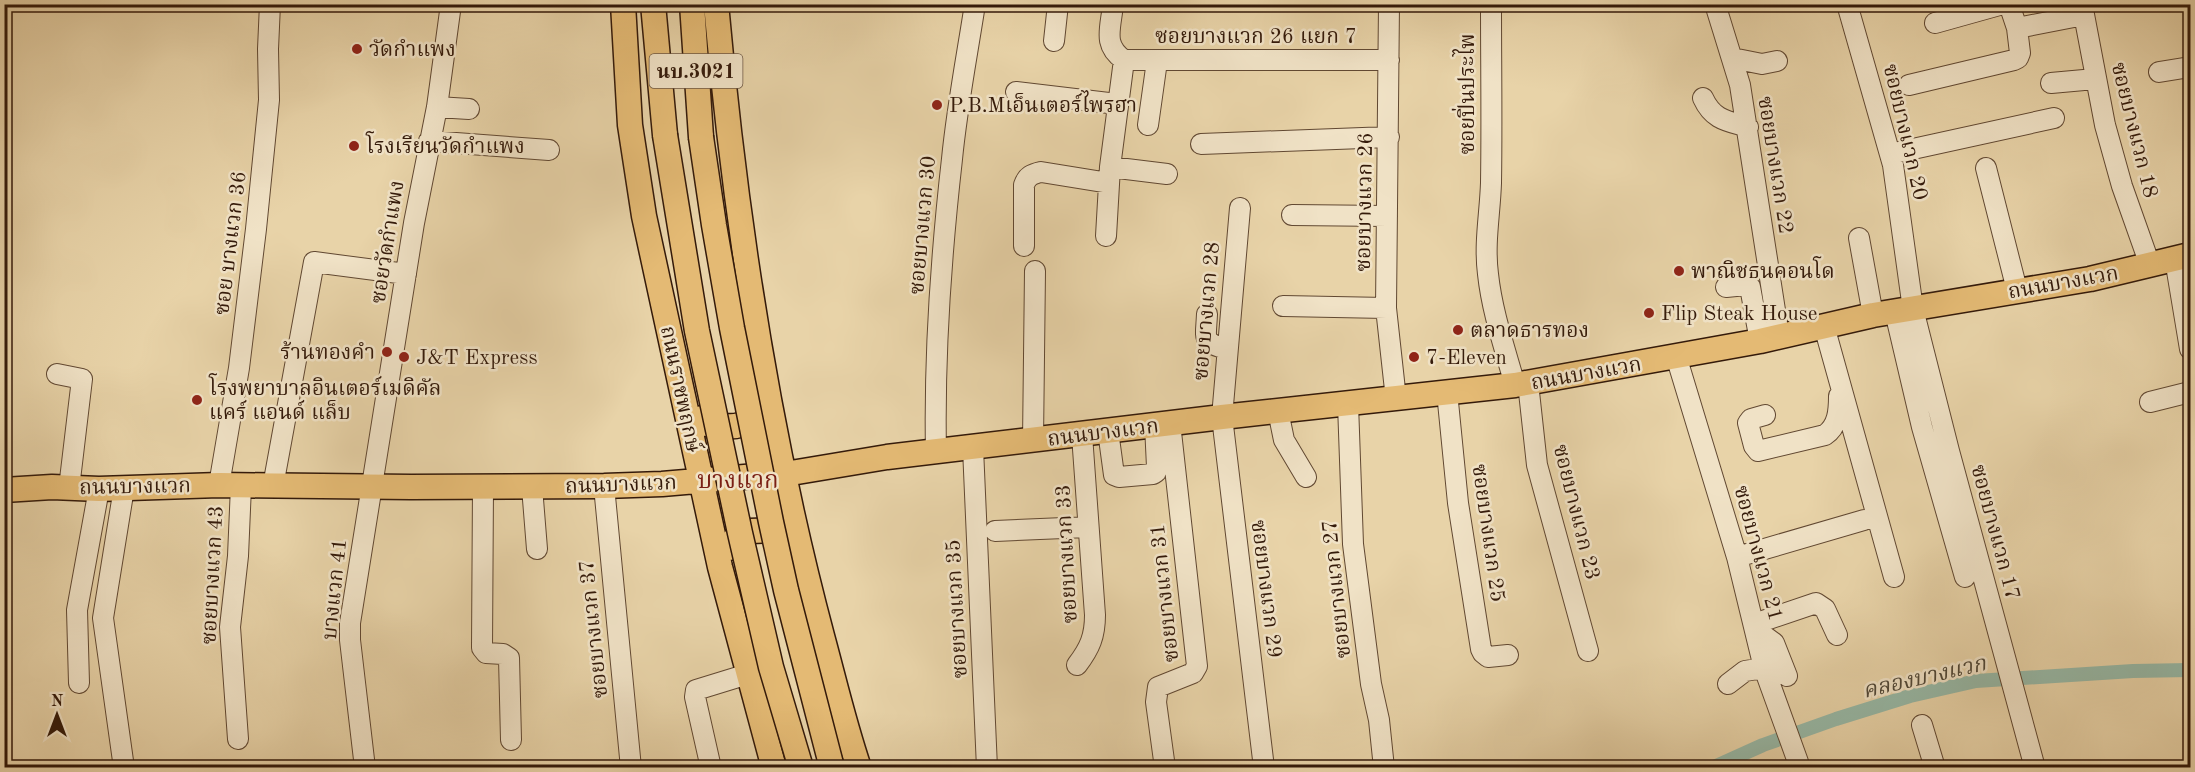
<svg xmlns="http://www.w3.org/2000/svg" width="2195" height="772" font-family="'Old Standard TT','Noto Serif Thai',serif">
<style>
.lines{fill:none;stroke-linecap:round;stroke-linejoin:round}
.canal{stroke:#97b8a6;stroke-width:14}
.minor-casing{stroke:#614832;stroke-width:22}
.major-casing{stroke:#341a0a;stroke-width:27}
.minor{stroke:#f0e2c6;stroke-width:20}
.major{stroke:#e4ba74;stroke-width:24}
.major-bridge-casing{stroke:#341a0a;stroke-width:27;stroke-linecap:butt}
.major-bridge{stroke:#e4ba74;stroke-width:24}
.poi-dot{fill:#8f2418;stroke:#f0e2c6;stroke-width:2}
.labels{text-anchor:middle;stroke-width:5;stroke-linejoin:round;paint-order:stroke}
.shield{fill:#f0e2c6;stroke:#6c5642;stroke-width:1.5}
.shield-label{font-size:20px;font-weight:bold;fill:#341a0a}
.street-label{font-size:21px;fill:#341a0a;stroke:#f0e2c6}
.poi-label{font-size:21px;fill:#341a0a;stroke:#f0e2c6;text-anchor:start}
.water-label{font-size:22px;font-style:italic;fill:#524939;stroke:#f0e2c6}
.quarter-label{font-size:24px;fill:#7a1f14;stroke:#f0e2c6}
</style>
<rect width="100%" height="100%" fill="#e8d3a8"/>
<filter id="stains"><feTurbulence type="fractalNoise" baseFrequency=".00333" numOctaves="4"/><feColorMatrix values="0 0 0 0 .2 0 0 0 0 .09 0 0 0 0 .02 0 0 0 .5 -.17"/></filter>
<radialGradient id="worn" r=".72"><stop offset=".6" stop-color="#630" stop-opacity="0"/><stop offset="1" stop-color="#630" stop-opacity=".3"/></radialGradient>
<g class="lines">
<path class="canal" d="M1712 768 1763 745 1836 719 1910 696 1976 681 2133 671 2190 670"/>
<defs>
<path id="minor" d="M1113 4C1111 28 1102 45 1124 60H1389
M1389 4 1386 308 1396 399
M1491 4C1491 64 1492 124 1491 183 1490 214 1484 243 1488 274 1492 312 1505 349 1515 385
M1715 4 1740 85 1779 336
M1847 4 1893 165 1913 309 1949 451 2035 768
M2009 4 2017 28 2084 15
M2082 4 2105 125 2122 186 2150 265
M1935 23 2003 4
M1054 41 1058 4
M1732 58 1762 64 1777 61
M2159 72 2190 67
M2051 83 2095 79
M1909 85 2014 60 2018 58 2020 53 2017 28
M1016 92 1117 104
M1703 98C1713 120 1727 121 1748 127
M437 107 469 109
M1148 125 1157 61
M429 141 549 150
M1201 144 1389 137
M1890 154 2054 118
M1110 167 1167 174
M1986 168 2017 290
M1240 208 1222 417 1264 768
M1292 215 1387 216
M1106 236 1110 167 1124 60
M1859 238 1873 315
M1024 246V185C1027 176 1032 174 1041 172L1109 183
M2175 259 2190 349
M1726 287 1746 285 1750 287 1760 341
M1283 306 1386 308
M1895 312 1922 427 1965 577
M1207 314C1206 339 1201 342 1227 349
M1824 326 1894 577
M1676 356 1737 557 1764 668 1798 762
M57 374 82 379 69 488
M1528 383 1537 465 1588 651
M1447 392 1458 503 1481 649 1483 653 1488 657 1508 655
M2150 402 2190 392
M1348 404 1353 544 1371 684 1379 720 1384 768
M1278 411 1284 440 1306 477
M1765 415 1751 419 1748 423 1754 446 1758 451 1825 435C1838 426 1839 411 1839 396
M1108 431 1114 475 1119 477 1153 474 1156 472 1157 467 1155 425
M1033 441 1035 271
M973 448 987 768
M936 452C934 354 941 256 952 159 957 107 967 56 975 4
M219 485 239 368 256 229 269 100 268 49 270 4
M273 486 314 262 406 274
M604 486 631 768
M483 487 482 648 486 653 503 654 509 658 511 740
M532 487 537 549
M124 488 103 618 124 768
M995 531 1088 527
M1737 557 1864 520
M1754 624 1816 603 1825 609 1837 635
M1757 638 1763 635 1774 643 1787 676
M1077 665C1090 648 1095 636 1095 615L1082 435
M79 683 77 610 99 489
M1728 684 1745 671 1764 668
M1922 725 1935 768
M238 739 230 627 238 556 241 486
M365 768 350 640V623L414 223 437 107 451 4
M711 768 695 697 696 690 748 674
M1165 768 1156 702 1158 687 1193 673 1197 666 1170 423"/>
<path id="major" d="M623 4 630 125 644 216 720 567 774 768
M653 4 665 135
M692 4 701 137
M716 4C735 217 767 430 822 636 834 680 844 724 859 768
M702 418 707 424C735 428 749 431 757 400
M4 490 52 487 99 489 219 485 411 487 604 486 662 484 791 473 887 457 1222 417 1515 385 1760 341 1873 315 2090 279 2190 255
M729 548 737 536 750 531 774 530 791 541"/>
</defs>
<use href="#minor" class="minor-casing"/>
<use href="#major" class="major-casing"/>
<use href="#minor" class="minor"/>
<use href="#major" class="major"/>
<defs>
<path id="major-bridge" d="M665 135 697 331 740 533 771 667 801 768
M701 137 714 225 732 328 771 522 786 590 832 768"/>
</defs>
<use href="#major-bridge" class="major-bridge-casing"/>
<use href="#major-bridge" class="major-bridge"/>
</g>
<g class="poi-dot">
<circle cx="357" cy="49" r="6"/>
<circle cx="937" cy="105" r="6"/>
<circle cx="354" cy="146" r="6"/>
<circle cx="1679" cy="271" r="6"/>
<circle cx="1649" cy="313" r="6"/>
<circle cx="1458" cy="330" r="6"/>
<circle cx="387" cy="352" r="6"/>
<circle cx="404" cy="357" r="6"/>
<circle cx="1414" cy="357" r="6"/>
<circle cx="197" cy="400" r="6"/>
</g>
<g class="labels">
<rect class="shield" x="649.5" y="54" width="93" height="34" rx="4.5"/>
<g class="shield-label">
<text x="696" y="78">นบ.3021</text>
</g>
<g class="street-label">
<text x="1256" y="43">ซอยบางแวก 26 แยก 7</text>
<text transform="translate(1467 94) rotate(-90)" y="7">ซอยปิ่นประไพ</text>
<text transform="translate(2135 130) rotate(76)" y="7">ซอยบางแวก 18</text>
<text transform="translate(1906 132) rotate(77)" y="7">ซอยบางแวก 20</text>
<text transform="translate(1776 165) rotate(81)" y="7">ซอยบางแวก 22</text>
<text transform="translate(1364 202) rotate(-89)" y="7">ซอยบางแวก 26</text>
<text transform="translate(922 225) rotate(-85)" y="7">ซอยบางแวก 30</text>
<text transform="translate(387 242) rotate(-81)" y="7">ซอยวัดกำแพง</text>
<text transform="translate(230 243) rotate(-83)" y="7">ซอย บางแวก 36</text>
<text transform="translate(2063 282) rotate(-10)" y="7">ถนนบางแวก</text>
<text transform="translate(1206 311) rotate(-85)" y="7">ซอยบางแวก 28</text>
<text transform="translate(1586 373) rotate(-10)" y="7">ถนนบางแวก</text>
<text transform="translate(681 389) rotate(78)" y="7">ถนนราชพฤกษ์</text>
<text transform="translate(1103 432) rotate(-7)" y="7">ถนนบางแวก</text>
<text transform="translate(621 484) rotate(-2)" y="7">ถนนบางแวก</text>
<text transform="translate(135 486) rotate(-1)" y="7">ถนนบางแวก</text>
<text transform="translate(1577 512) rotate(76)" y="7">ซอยบางแวก 23</text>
<text transform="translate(1996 532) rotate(75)" y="7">ซอยบางแวก 17</text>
<text transform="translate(1489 533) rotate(82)" y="7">ซอยบางแวก 25</text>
<text transform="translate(1759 553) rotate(75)" y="7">ซอยบางแวก 21</text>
<text transform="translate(1066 554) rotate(-93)" y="7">ซอยบางแวก 33</text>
<text transform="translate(212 575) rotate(-87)" y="7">ซอยบางแวก 43</text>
<text transform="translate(334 589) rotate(-84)" y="7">บางแวก 41</text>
<text transform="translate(1267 589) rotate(83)" y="7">ซอยบางแวก 29</text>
<text transform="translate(1336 589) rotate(-96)" y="7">ซอยบางแวก 27</text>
<text transform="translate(1164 593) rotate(-96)" y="7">ซอยบางแวก 31</text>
<text transform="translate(956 609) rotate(-93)" y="7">ซอยบางแวก 35</text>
<text transform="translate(593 629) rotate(-96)" y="7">ซอยบางแวก 37</text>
</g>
<g class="poi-label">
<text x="369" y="56">วัดกำแพง</text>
<text x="949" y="112">P.B.Mเอ็นเตอร์ไพรฮา</text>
<text x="366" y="153">โรงเรียนวัดกำแพง</text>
<text x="1691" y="278">พาณิชธนคอนโด</text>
<text x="1661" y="320">Flip Steak House</text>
<text x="1470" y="337">ตลาดธารทอง</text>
<text x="375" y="359" text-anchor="end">ร้านทองคำ</text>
<text x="416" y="364">J&amp;T Express</text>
<text x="1426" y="364">7-Eleven</text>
<text x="209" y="395">โรงพยาบาลอินเตอร์เมดิคัล<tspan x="209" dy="24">แคร์ แอนด์ แล็บ</tspan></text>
</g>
<g class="water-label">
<text transform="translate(1924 676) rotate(-13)" y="8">คลองบางแวก</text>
</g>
<g class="quarter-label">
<text x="738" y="488">บางแวก</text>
</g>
</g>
<rect width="2195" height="772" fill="none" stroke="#e8d3a8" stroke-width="24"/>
<rect x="6" y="6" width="2183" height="760" fill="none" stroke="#341a0a" stroke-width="3"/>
<rect x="12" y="12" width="2171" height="748" fill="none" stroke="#341a0a" stroke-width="1.5"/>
<g transform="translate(57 715)" stroke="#f0e2c6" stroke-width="4.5" paint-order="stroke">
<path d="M0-4.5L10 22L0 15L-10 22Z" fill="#341a0a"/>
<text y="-9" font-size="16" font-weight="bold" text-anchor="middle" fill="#341a0a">N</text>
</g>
<rect width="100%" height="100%" filter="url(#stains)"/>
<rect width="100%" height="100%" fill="url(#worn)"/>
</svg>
